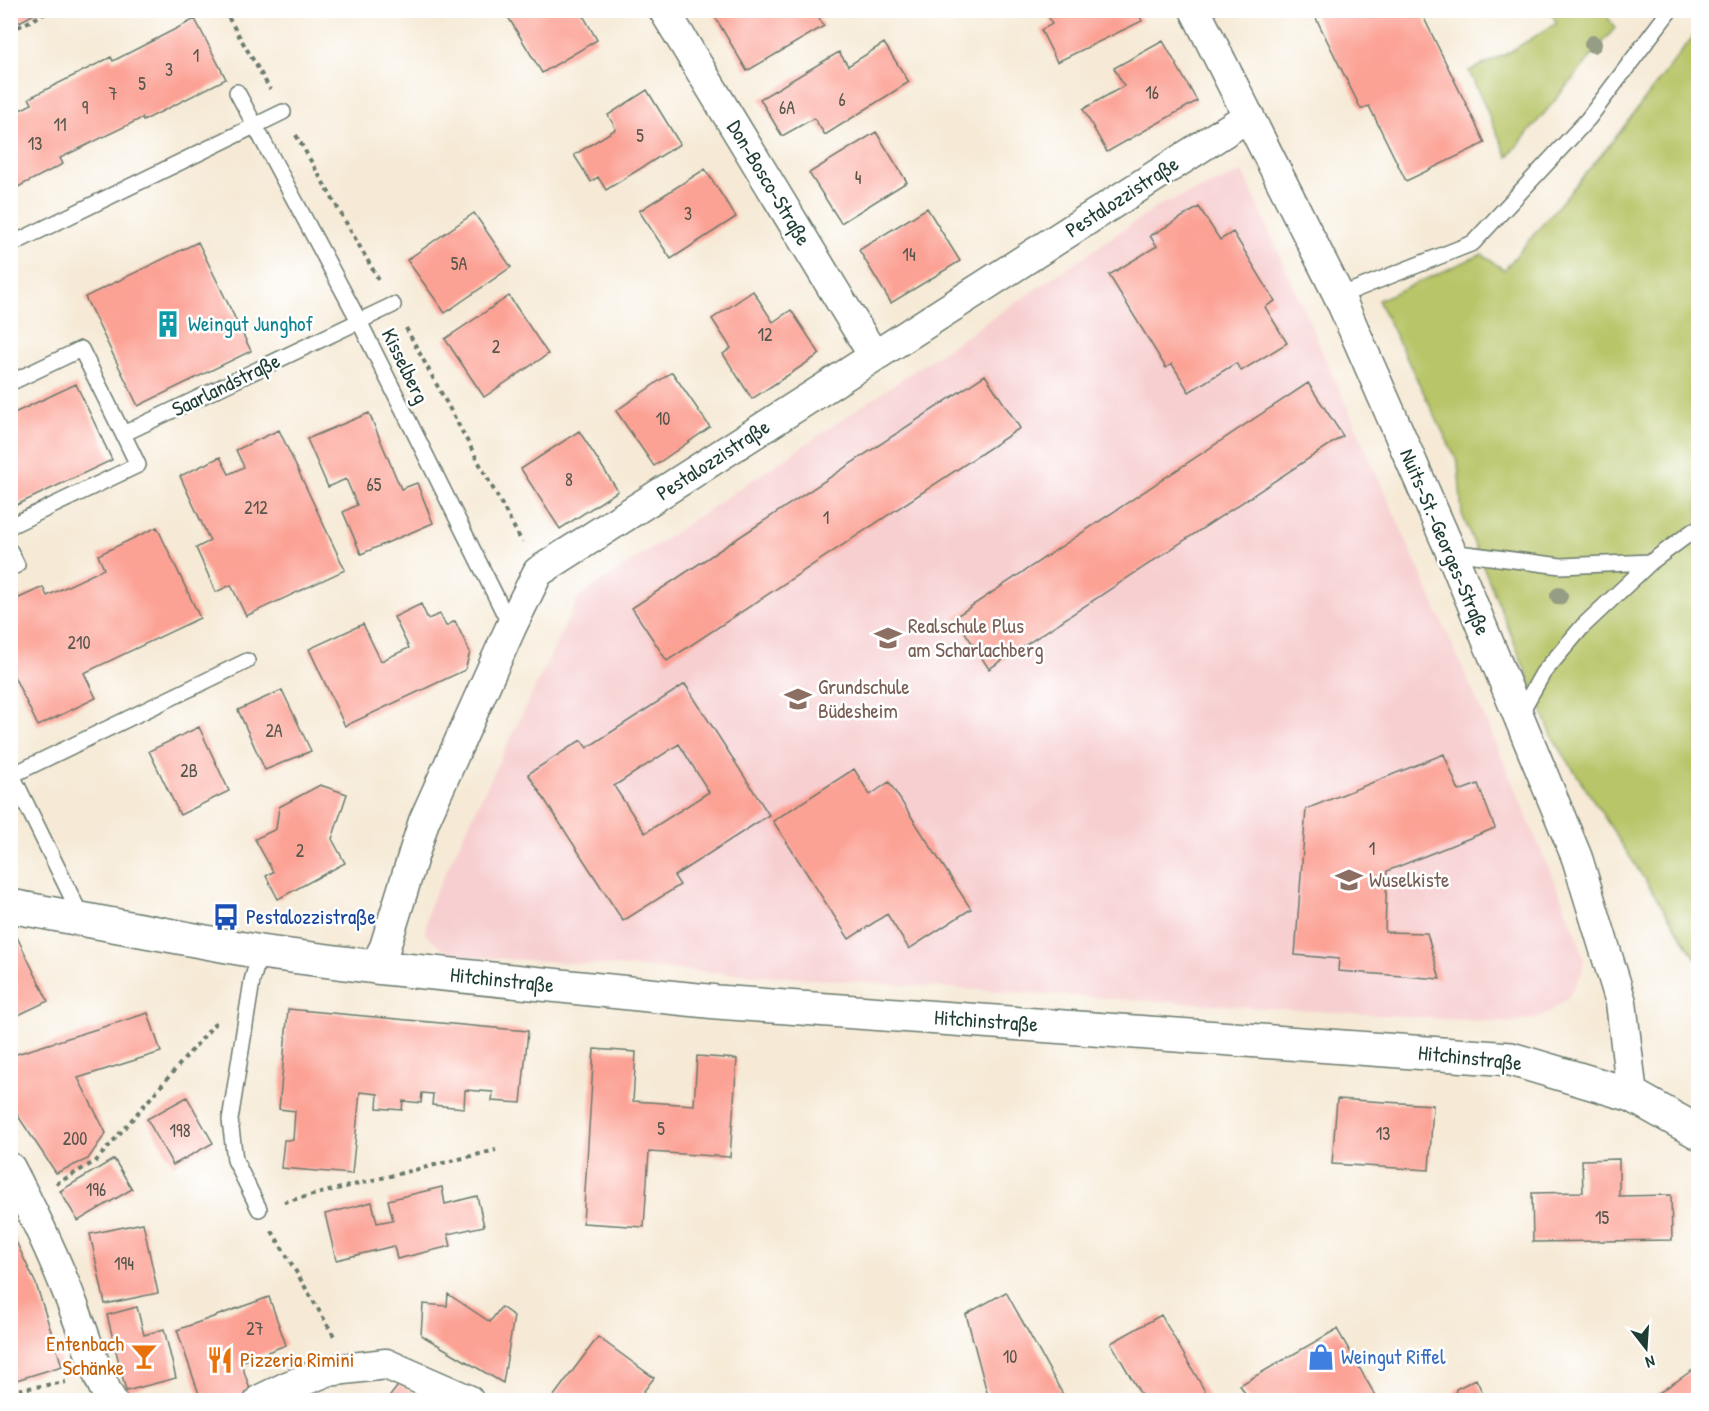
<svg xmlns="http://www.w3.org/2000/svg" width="1709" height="1411" font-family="'Patrick Hand',sans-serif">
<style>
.built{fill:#f7cfd0}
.green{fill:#b8c567;stroke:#6c814e;stroke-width:1.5}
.building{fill:#fca295;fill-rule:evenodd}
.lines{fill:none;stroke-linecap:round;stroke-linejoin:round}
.service-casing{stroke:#6a7a6d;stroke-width:18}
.minor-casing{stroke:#6a7a6d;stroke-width:33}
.secondary-casing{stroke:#6a7a6d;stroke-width:36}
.path{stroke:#6a7a6d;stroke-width:4;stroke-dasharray:4.5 4.5;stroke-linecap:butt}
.service{stroke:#fff;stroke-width:15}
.minor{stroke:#fff;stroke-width:30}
.secondary{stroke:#fff;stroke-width:33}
.tree{fill:#959e84}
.labels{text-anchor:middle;stroke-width:5;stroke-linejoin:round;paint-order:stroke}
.number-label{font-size:18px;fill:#56564c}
.street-label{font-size:21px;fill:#1f3d34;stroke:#fff}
.culture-label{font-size:21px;fill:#0d838f;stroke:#fff;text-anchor:start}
.education-label{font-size:21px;fill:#785e54;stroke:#fff;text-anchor:start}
.transit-label{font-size:21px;fill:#164399;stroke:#fff;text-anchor:start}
.food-label{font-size:21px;fill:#c56008;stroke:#fff;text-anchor:end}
.shop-label{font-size:21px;fill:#366cbe;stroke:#fff;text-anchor:start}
</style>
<rect width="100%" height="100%" fill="#fff"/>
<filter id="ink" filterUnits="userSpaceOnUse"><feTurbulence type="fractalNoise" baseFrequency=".0167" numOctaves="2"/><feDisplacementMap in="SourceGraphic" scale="12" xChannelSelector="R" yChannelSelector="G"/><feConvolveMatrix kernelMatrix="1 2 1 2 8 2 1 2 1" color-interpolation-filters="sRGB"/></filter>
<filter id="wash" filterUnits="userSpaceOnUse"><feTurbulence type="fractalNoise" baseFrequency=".008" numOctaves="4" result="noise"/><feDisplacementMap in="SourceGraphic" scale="24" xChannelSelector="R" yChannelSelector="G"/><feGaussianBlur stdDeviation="1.35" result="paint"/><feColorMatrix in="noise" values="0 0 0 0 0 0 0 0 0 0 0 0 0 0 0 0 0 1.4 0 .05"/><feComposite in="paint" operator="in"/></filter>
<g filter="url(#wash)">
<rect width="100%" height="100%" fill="#f6ead6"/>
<path class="built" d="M1243 172 1487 723 1577 935 1584 959 1581 975 1568 998 1542 1017 1514 1023 1134 1000 450 955 425 934 429 906 579 597 1160 205Z"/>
<path class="green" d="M1550 11H1604L1615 28 1508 157 1469 71 1506 54 1557 23Z
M1698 30V962L1553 738 1462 514 1458 463 1378 300 1482 254 1504 270 1612 142Z"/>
<g id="blocks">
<path class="building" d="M10 10H42L10 27Z
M508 10H580L597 40 542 73 505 12Z
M726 10H814L824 26 747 71 715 17Z
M1046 10H1137L1142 21 1057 62 1041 30 1052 24Z
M1312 10H1420L1485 143 1406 181 1369 106 1361 109Z
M195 19 226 79 143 121 142 118 60 158 63 164 10 191V115L32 104 29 98 111 57 113 61Z
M1163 41 1197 101 1107 152 1083 109 1124 86 1114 68Z
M884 43 909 82 825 135 814 118 782 136 760 99 839 52 848 66Z
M647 90 680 144 606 190 598 177 591 182 574 155 616 129 608 115Z
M876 132 907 182 841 223 809 173Z
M705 169 736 217 671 259 639 211Z
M1199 207 1220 240 1233 232 1275 301 1265 307 1287 343 1241 371 1236 363 1189 392 1172 364 1166 368 1109 275 1157 246 1150 236Z
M927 208 960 261 891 303 859 250Z
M474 213 511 267 445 313 407 260Z
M198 242 251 351 138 406 85 297Z
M753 291 773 322 791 310 820 354 752 399 723 354 731 348 712 319Z
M509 296 548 354 484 397 445 339Z
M672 372 710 427 654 466 616 411Z
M985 375 1020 428 667 661 632 608Z
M1308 383 1343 436 989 669 955 617Z
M76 384 112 460 10 508V415Z
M369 413 401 489 417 483 433 523 361 554 343 512 357 505 346 479 328 487 307 439Z
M279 430 345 570 246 616 231 585 216 592 196 548 210 541 180 476 220 457 229 474 244 467 236 450Z
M579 431 618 491 560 529 521 469Z
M157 527 200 618 84 673 96 698 38 726 10 668V602L43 587 47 596 104 569 98 555Z
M421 604 428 619 440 614 446 626 455 621 470 652 465 670 345 726 309 649 363 624 381 661 409 648 394 617Z
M685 684 769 815 674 876 680 885 623 921 528 774 581 740 587 748ZM679 744 709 792 645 833 614 786Z
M282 690 311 751 265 770 238 710Z
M199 727 229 791 180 815 149 751Z
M1444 754 1459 791 1478 784 1495 828 1387 871 1385 932 1427 933 1440 979 1338 971 1339 959 1295 955 1306 809Z
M854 769 870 795 889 782 971 909 909 949 887 914 849 939 773 821Z
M320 785 347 794 332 839 345 863 278 899 266 876 273 872 255 839 276 829 279 807Z
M17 937 48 1001 10 1019V940Z
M288 1009 528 1031 521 1103 492 1101 493 1092 465 1090 464 1108 432 1105 433 1094 422 1093 421 1103 403 1101 402 1110 377 1108 378 1094 360 1092 352 1174 281 1168 284 1140H293L295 1111 279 1109Z
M148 1013 161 1052 78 1078 106 1133 88 1159 56 1173 10 1104V1056Z
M594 1049 636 1052 633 1101 694 1105 697 1056 737 1059 730 1157 649 1152 644 1227 583 1223Z
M187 1097 213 1143 173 1165 147 1119Z
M1337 1099 1433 1105 1429 1170 1332 1164Z
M114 1159 132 1189 78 1221 60 1191Z
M1619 1159V1196L1671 1195 1672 1240 1533 1242 1532 1193 1583 1192 1582 1160Z
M442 1187 445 1204 477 1196 484 1226 448 1234 451 1246 397 1259 394 1246 336 1260 325 1214 372 1202 377 1223 393 1220 388 1200Z
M143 1223 158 1293 105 1304 90 1234Z
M10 1229 36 1284 62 1366 10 1382Z
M1006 1292 1066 1400H989L966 1314Z
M448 1294 490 1322 501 1307 514 1316 503 1383 421 1335 423 1304 447 1306Z
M269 1297 286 1345 241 1362 253 1399 247 1400H201L177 1330Z
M137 1307 144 1335 164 1329 176 1378 126 1391 107 1315Z
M1161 1315 1210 1400H1144L1111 1343Z
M1337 1329 1378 1400H1249L1240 1385Z
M598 1337 654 1378 637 1400H558L553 1397Z
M1698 1366V1400H1648L1677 1381Z
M1476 1379 1486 1400H1454L1456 1389Z
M400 1383 424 1400H387Z"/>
</g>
</g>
<g filter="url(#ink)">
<use href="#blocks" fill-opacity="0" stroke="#6a7a6d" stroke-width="1.5"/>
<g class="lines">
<defs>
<path id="service" d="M237 92 359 321 511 627
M10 245 283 112
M1339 296 1473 243 1588 119 1670 10
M10 383 81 349 123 434
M10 526 138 465 123 434 393 305
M10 551 17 565 10 568
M1451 552 1561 566 1651 562
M1518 717 1543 673 1583 626 1651 562 1693 531
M82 918 12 775 247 661
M259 1209 235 1160 230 1120 252 981 260 952"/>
<path id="minor" d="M664 10 874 356
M1195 10 1339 296 1451 552 1577 858 1621 1002 1632 1095
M375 967 385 947 424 821 511 627 538 572 1249 116
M10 1168C34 1214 57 1262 75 1311 87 1341 95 1373 111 1400
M260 1400 287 1387 327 1371 386 1364 468 1400"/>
<path id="secondary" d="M10 906 260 952 375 967 717 1002 1511 1059 1632 1095 1698 1132"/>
</defs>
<use href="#service" class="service-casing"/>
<use href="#minor" class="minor-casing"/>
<use href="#secondary" class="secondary-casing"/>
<path class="path" d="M224 10 270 89
M10 31 52 10
M296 135 380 282
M406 328 522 542
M56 1184 96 1161 218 1020
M284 1202 496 1150
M272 1231 334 1336
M10 1391 66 1382"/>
<use href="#service" class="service"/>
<use href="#minor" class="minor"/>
<use href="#secondary" class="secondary"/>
</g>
<g class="tree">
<circle cx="1593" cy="44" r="9"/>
<circle cx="1559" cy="596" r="9"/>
</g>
</g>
<defs>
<symbol id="building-bare" viewBox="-9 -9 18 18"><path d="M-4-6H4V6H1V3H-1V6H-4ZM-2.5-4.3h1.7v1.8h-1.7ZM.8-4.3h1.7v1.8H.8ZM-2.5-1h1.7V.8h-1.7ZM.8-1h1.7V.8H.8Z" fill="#0f9aa8" stroke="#fff" stroke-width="2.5" paint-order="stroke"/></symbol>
<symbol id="school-bare" viewBox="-9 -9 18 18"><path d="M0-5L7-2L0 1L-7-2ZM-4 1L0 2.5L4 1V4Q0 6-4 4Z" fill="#8d6e63" stroke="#fff" stroke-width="2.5" paint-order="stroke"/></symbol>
<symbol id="bus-bare" viewBox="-9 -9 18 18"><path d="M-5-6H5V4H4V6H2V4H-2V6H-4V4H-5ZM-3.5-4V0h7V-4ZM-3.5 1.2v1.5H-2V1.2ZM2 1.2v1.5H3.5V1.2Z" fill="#1a4fb4" stroke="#fff" stroke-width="2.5" paint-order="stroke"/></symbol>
<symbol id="bar-bare" viewBox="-9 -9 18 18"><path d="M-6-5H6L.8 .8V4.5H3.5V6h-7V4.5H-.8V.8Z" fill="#e8710a" stroke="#fff" stroke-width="2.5" paint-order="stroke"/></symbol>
<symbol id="shop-bare" viewBox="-9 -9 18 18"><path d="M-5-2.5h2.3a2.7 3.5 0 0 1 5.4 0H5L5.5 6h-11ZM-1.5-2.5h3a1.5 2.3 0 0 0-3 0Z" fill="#3f7fe0" stroke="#fff" stroke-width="2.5" paint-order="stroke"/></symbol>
<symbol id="restaurant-bare" viewBox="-9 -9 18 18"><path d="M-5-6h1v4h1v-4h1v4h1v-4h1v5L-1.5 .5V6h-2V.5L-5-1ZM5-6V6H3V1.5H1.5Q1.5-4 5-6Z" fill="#e8710a" stroke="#fff" stroke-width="2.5" paint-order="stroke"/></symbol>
</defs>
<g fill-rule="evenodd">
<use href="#building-bare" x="149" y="305" width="38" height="38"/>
<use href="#school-bare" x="869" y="619" width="38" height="38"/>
<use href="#school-bare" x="779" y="680" width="38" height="38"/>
<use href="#school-bare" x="1330" y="861" width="38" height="38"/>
<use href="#bus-bare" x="207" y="898" width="38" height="38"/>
<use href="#bar-bare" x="125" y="1337" width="38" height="38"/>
<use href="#shop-bare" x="1302" y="1338" width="38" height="38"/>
<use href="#restaurant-bare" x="201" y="1341" width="38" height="38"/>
</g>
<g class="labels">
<g class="number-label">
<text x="196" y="62">1</text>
<text x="169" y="76">3</text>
<text x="142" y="90">5</text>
<text x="1152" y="99">16</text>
<text x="113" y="100">7</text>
<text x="842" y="106">6</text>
<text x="85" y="114">9</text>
<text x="787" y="114">6A</text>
<text x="60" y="131">11</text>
<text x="640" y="142">5</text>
<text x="35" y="150">13</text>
<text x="858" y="184">4</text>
<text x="688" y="220">3</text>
<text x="909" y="261">14</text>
<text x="459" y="270">5A</text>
<text x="765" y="341">12</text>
<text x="496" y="353">2</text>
<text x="663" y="425">10</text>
<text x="569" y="486">8</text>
<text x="374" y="491">65</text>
<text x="256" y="514">212</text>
<text x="826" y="524">1</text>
<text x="79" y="649">210</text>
<text x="274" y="737">2A</text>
<text x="189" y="777">2B</text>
<text x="1372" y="855">1</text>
<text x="300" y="857">2</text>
<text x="661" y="1135">5</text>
<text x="180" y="1137">198</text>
<text x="1383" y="1140">13</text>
<text x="75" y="1145">200</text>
<text x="96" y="1196">196</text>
<text x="1602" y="1224">15</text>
<text x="124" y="1270">194</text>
<text x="255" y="1335">27</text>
<text x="1010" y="1363">10</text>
</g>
<g class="street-label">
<text transform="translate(769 183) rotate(59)" y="7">Don-Bosco-Straße</text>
<text transform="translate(1122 197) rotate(-33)" y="7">Pestalozzistraße</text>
<text transform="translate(405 366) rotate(64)" y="7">Kisselberg</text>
<text transform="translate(226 385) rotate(-26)" y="7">Saarlandstraße</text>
<text transform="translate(713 460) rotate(-33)" y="7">Pestalozzistraße</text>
<text transform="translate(1445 542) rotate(67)" y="7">Nuits-St.-Georges-Straße</text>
<text transform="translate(502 980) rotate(6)" y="7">Hitchinstraße</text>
<text transform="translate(986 1021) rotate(4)" y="7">Hitchinstraße</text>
<text transform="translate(1470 1058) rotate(6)" y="7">Hitchinstraße</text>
</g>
<g class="culture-label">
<text x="188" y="331">Weingut Junghof</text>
</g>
<g class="education-label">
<text x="908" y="633">Realschule Plus<tspan x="908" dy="24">am Scharlachberg</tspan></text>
<text x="818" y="694">Grundschule<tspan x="818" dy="24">Büdesheim</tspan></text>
<text x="1369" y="887">Wuselkiste</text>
</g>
<g class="transit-label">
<text x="246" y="924">Pestalozzistraße</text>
</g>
<g class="food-label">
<text x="124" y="1351">Entenbach<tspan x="124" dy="24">Schänke</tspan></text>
<text x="240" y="1367" text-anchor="start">Pizzeria Rimini</text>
</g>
<g class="shop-label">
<text x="1341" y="1364">Weingut Riffel</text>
</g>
</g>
<rect width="1709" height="1411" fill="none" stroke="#fff" stroke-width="36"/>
<g transform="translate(1646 1348) rotate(163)" stroke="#ffffff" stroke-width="4.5" paint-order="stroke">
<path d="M0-4.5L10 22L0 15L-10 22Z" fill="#1f3d34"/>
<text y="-9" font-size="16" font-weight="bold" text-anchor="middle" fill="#1f3d34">N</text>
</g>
</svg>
